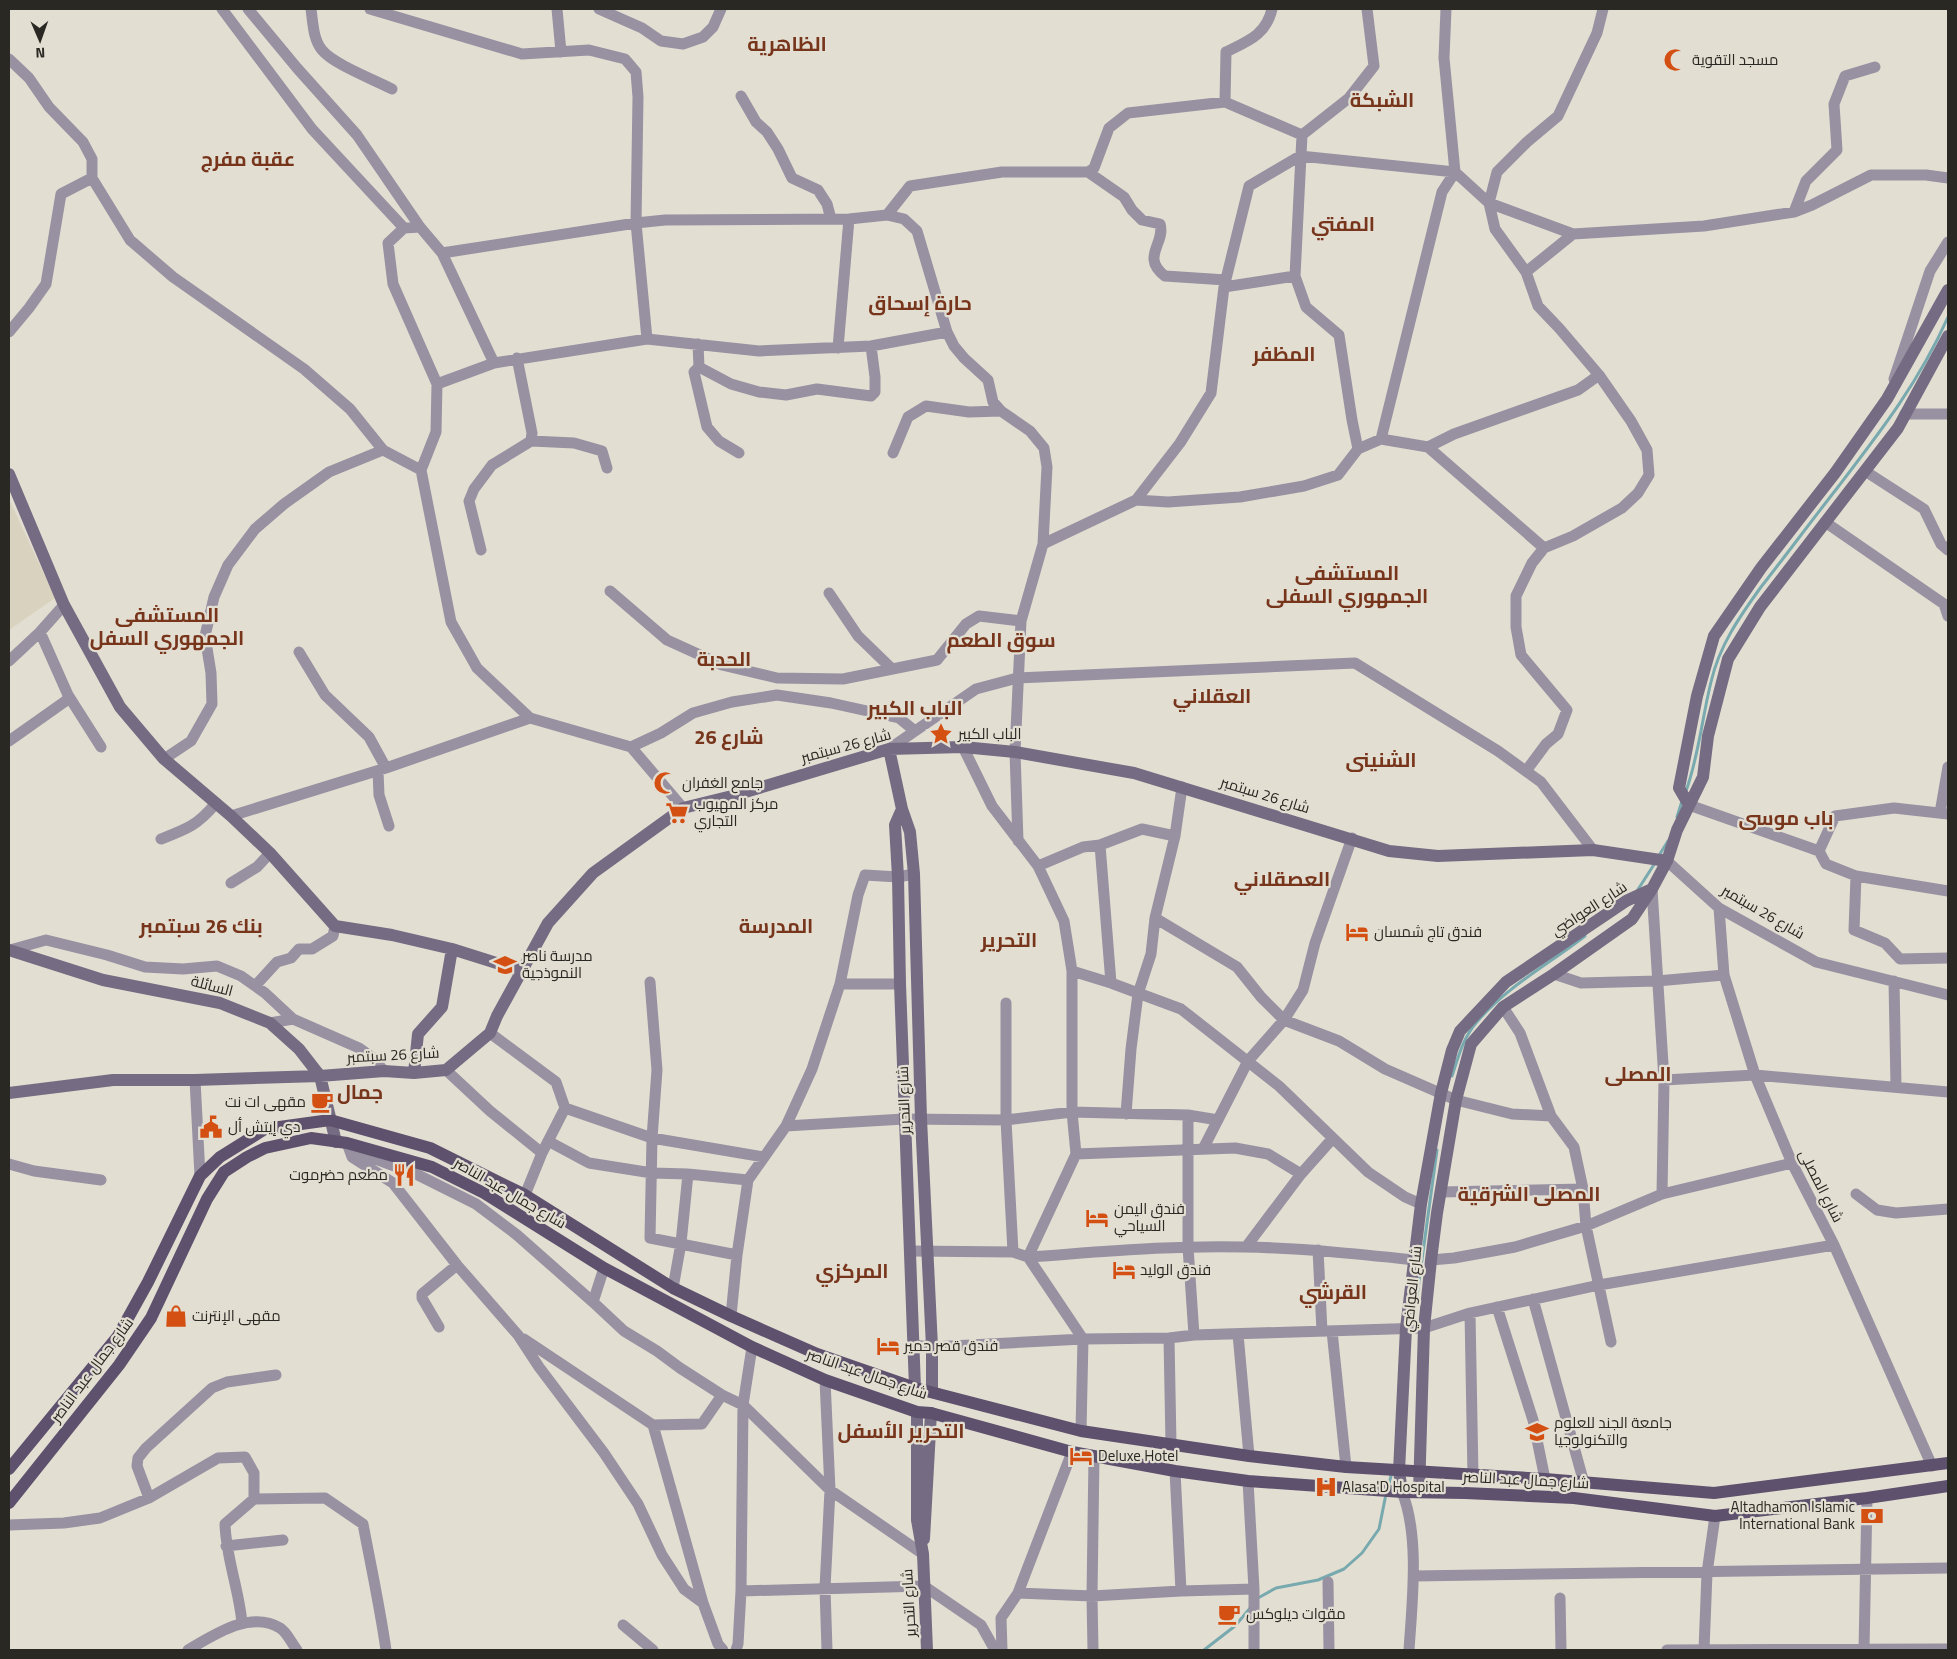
<svg xmlns="http://www.w3.org/2000/svg" width="1957" height="1659" font-family="'Titillium Web',Cairo,sans-serif">
<style>
.built{fill:#d9d2bf}
.lines{fill:none;stroke-linecap:round;stroke-linejoin:round}
.stream{stroke:#77a9af;stroke-width:3}
.street{stroke:#9791a1;stroke-width:11}
.secondary{stroke:#756b82;stroke-width:12}
.primary{stroke:#5d516d;stroke-width:12}
.labels{text-anchor:middle;stroke-width:4.5;stroke-linejoin:round;paint-order:stroke}
.poi-label{font-size:15px;fill:#2a2823;stroke:#e3ded2;text-anchor:start}
.street-label{font-size:15px;fill:#2a2823;stroke:#e3ded2}
.district-label{font-size:20px;font-weight:bold;fill:#77351c;stroke:#e3ded2}
</style>
<rect width="100%" height="100%" fill="#e3ded2"/>
<path class="built" d="M9 499 55 598 9 630Z"/>
<g class="lines">
<path class="stream" d="M1686 791C1699 755 1702 718 1711 682 1719 646 1740 616 1761 587 1787 554 1812 520 1838 487 1881 431 1919 382 1948 317
M1677 817 1682 801
M1658 857 1668 841
M1637 891 1655 863
M1452 1076C1458 1058 1463 1038 1476 1023 1506 987 1549 964 1585 936
M1413 1325 1437 1150
M1388 1488 1392 1472
M1258 1598 1276 1588 1318 1580 1344 1569 1362 1553 1379 1529 1386 1494
M1204 1650 1235 1626 1251 1607"/>
<path class="street" d="M222 9 312 129 404 228
M248 9 297 68 357 135 420 227 442 253 494 363
M311 9C313 23 313 39 322 50 333 64 375 80 392 89
M370 9 522 54 589 50 625 59 636 72 638 97 636 223 647 339
M557 9 561 52
M599 9 642 28 661 41 683 44 703 37 713 27 721 9
M9 59 29 78 49 107 83 142 92 159V178
M741 96 756 122 767 132 778 149 792 178 818 190 827 204 831 219
M1225 102 1302 135
M1088 172 1124 197 1132 210 1142 220 1160 224C1166 243 1140 257 1165 276L1226 280
M1794 212 1806 181 1837 150 1834 104 1845 76 1875 67
M887 215 904 219 917 231 947 332 954 346 964 358 988 380 993 402 1001 411 1030 431 1044 448 1047 467 1043 544
M420 227 404 228 388 243 393 284 437 384 436 432 421 470 451 622 477 668 530 718 631 747 683 808
M1573 234 1526 272 1495 229 1489 203 1573 234 1704 226 1794 212 1812 205 1871 175H1926L1948 178
M442 253 636 223 665 220 849 219 887 215 910 186 1002 172H1088L1094 168 1109 128 1128 113 1225 102 1226 52C1248 41 1266 35 1272 9
M1526 272 1538 306 1559 328 1599 375 1631 421 1647 450 1649 475 1638 493 1622 508 1573 536 1544 548 1532 563 1516 596V627L1521 655 1567 710 1558 734 1546 744 1526 771
M1224 287 1295 276
M9 332 29 308 46 284 61 194 92 178 130 240 173 277 304 369 350 409 383 450
M698 344 699 367 731 384 759 392 786 395 817 389 871 396 875 392V377L871 346
M838 348 849 219
M699 367 694 372 707 427 719 441 739 453
M1894 379 1930 271 1948 242
M437 384 494 363 647 339 759 351 871 346 947 332
M1905 414H1948
M1381 439 1428 447 1454 434 1578 390 1599 375
M531 441 574 443 602 451 607 468
M1428 447 1544 548
M1358 449 1352 420 1339 335 1306 307 1295 276 1302 135 1349 98 1374 66 1367 9
M893 453 908 417 926 406 969 412 1001 411
M1865 471 1924 509 1941 544 1948 550
M1136 500 1168 502 1240 497 1304 486 1338 475 1358 449 1381 439 1442 192 1455 172 1444 58 1446 9
M1825 522 1944 604 1948 616
M481 550 469 501 474 489 492 465 531 441 532 433 517 358
M610 591 667 640 722 665 777 678 843 679 937 660 966 624 979 616 1021 621
M829 593 858 636 892 669
M299 652 325 695 369 737 386 768
M9 661 40 632 64 605
M68 695 101 747
M9 741 67 700 68 695 40 632
M631 747 661 733 693 713 732 702 777 695 831 703 899 718 915 731
M963 747 992 806 1038 866 1064 921 1072 971V1112L1076 1154 1028 1257 1083 1339 1081 1431
M889 749 976 689 1017 678 1355 663 1498 751 1541 782 1593 850
M164 759 191 741 212 704 211 673 205 636 214 597 228 565 255 529 284 504 329 472 383 450 421 470
M378 771 379 795 389 826
M1689 805 1819 851 1826 864 1856 876 1948 891
M1940 813 1948 767
M231 816 386 768 530 718
M161 839C187 829 198 825 216 803
M1018 841 1015 752 1021 621 1043 544 1136 500 1180 443 1211 393 1224 287 1249 186 1300 156 1455 172 1489 203 1497 172 1527 142 1558 116 1597 33 1603 9
M1100 845 1111 983
M1819 851 1835 816 1894 808 1948 814
M1667 861 1719 908 1816 962 1948 995
M1038 866 1083 847 1100 845 1142 829 1175 836
M1856 876 1854 930 1885 943 1900 959 1948 958
M231 883 257 867 270 853
M1652 889 1664 1080 1662 1194
M1719 908 1724 975 1755 1075 1792 1163 1834 1245 1932 1466
M1155 918 1237 967 1261 997 1284 1020 1339 1041 1385 1069 1456 1100 1512 1114 1551 1116
M10 950 46 940 107 955 145 967 183 969 217 966 241 976 265 993 293 1019 359 1048 373 1058 384 1071
M1072 971 1111 983 1181 1009 1279 1086 1368 1172 1405 1197 1421 1204
M1554 974 1581 983 1657 981 1724 975
M1894 981 1896 1087
M650 982 657 1070 652 1138 650 1238 737 1255
M840 984H900
M255 986 277 962 291 958 299 949H312L333 936 335 926
M1006 1003V1120L1013 1252
M1503 1007 1520 1033 1551 1116 1574 1147 1583 1189 1586 1226 1611 1342
M270 1023 293 1019
M490 1033 556 1082 565 1108 542 1153 525 1195
M446 1070 490 1111 542 1153
M195 1080 200 1176
M1664 1080 1755 1075 1948 1092
M565 1108 652 1138 764 1157
M1126 1114 1131 1049 1138 994 1151 954 1155 918 1175 836 1182 787
M1188 1115V1247L1194 1335
M786 1126 904 1119 1006 1120 1072 1112 1188 1115 1218 1120
M548 1141 589 1163 652 1173 688 1174 748 1180
M347 1143 352 1157 393 1183 457 1265 518 1335 539 1367 604 1453 638 1504 662 1555 684 1589 703 1603 718 1644 723 1650
M1203 1149 1248 1061 1284 1020 1303 990 1315 943 1352 838
M354 1151 416 1174 476 1204 517 1235 593 1302
M1076 1154 1235 1148 1268 1154 1301 1174
M9 1164 34 1171 101 1180
M1441 1192 1583 1189
M1856 1194 1877 1210 1896 1213 1948 1209
M1246 1247 1301 1174 1333 1138
M1318 1250 1322 1331
M911 1251 1013 1252 1028 1257C1100 1252 1172 1245 1244 1247 1301 1248 1358 1254 1415 1260
M1431 1260 1454 1258 1515 1247 1586 1226 1662 1194 1792 1163
M604 1268 593 1302 624 1331 657 1351 680 1368 722 1395 743 1405 830 1490 923 1554
M673 1288 681 1243 688 1174
M1533 1299 1584 1483
M1497 1307 1533 1420 1545 1479
M1470 1313 1473 1476
M731 1316 737 1255 748 1180 786 1126 812 1069 840 984 858 895 865 875 898 877 914 874
M439 1327 422 1298V1294L457 1265
M1332 1331 1346 1467
M1238 1334 1249 1456
M1169 1338 1171 1444
M524 1339 653 1425 702 1424 722 1395
M913 1345 932 1347 1083 1339 1169 1338 1194 1335 1424 1328 1470 1313 1599 1285 1834 1245
M825 1380 830 1490 825 1588 827 1650
M653 1425 703 1603
M1175 1471 1181 1591
M1248 1481 1254 1589V1650
M1402 1492C1420 1536 1412 1603 1409 1650
M149 1498 137 1466 138 1458 146 1448 212 1388 227 1382 276 1375
M9 1525 64 1523 100 1518 149 1498 218 1458 245 1457 254 1473V1499
M226 1546 283 1540
M1414 1576 1948 1568
M1328 1582 1329 1650
M741 1591 924 1586 981 1625 995 1650
M1018 1593 1092 1596 1181 1591 1254 1589
M1560 1598 1561 1650
M242 1623C239 1589 226 1558 225 1524L254 1499 325 1498 363 1524C371 1566 380 1608 386 1650
M623 1625 653 1650
M188 1650C214 1635 250 1610 280 1628 287 1632 292 1644 297 1650
M736 1650 738 1644 741 1591 743 1405 752 1347
M1002 1650 1001 1618 1018 1593 1072 1452
M1093 1650 1092 1596 1094 1456
M1667 1650 1948 1649
M1704 1650 1707 1573 1715 1516
M1864 1650 1867 1498"/>
<path class="secondary" d="M9 474 64 605 120 707 164 759 231 816 270 853 335 926 392 935 452 949 522 971
M889 749 902 809 910 832 914 874 921 1119 932 1347V1392
M1689 805 1679 788 1697 696 1714 636 1761 568 1835 473 1887 399 1948 290
M902 809 895 825 898 877 900 984 915 1388
M9 950 103 980 220 1003 270 1023 299 1049 320 1076 336 1142
M414 1073 418 1034 442 1007 452 949
M9 1093 113 1080H195L320 1076 384 1071 414 1073 446 1070 490 1033 497 1016 548 923 593 873 683 808 732 796 889 749 963 747 1015 752 1134 773 1389 851 1438 856 1593 850 1667 861
M917 1412V1520L923 1554 927 1650
M1402 1492 1399 1471 1406 1328 1421 1204 1441 1093 1452 1050 1460 1031 1506 982 1626 901 1652 889
M1419 1492 1424 1328 1431 1260 1437 1213 1456 1100 1471 1044 1503 1007 1554 974 1632 919 1652 889 1667 861 1677 830 1703 777 1708 736 1728 659 1760 607 1898 428 1948 336
M924 1539 931 1413"/>
<path class="primary" d="M9 1469 118 1336 148 1282 200 1176 220 1157 265 1129 330 1120 430 1148 525 1195 673 1288 731 1316 817 1354 915 1388 1081 1431 1249 1456 1346 1467 1545 1479 1714 1493 1948 1463
M9 1503 119 1365 151 1318 207 1199 224 1172 247 1157 265 1148 311 1138 347 1143 432 1167 484 1193 604 1268 752 1347 825 1380 917 1412 931 1413 1072 1452 1175 1471 1248 1481 1402 1492 1465 1493 1574 1498 1715 1516 1867 1498 1948 1486"/>
</g>
<defs>
<symbol id="mosque-bare" viewBox="-9 -9 18 18"><path d="M3.5-4.9A6 6 0 1 0 3.5 4.9A5 5 0 1 1 3.5-4.9Z" fill="#d44f12" stroke="#e3ded2" stroke-width="2.5" paint-order="stroke"/></symbol>
<symbol id="sight-bare" viewBox="-9 -9 18 18"><path d="M0-6L1.8-2.2L6-1.7L2.9 1.2L3.7 5.4L0 3.3L-3.7 5.4L-2.9 1.2L-6-1.7L-1.8-2.2Z" fill="#d44f12" stroke="#e3ded2" stroke-width="2.5" paint-order="stroke"/></symbol>
<symbol id="supermarket-bare" viewBox="-9 -9 18 18"><path d="M-6-5.5h2.5l.6 2H6L4.5 2H-2.5L-4.4-4H-6ZM-1.5 3.2a1.3 1.3 0 1 0 .1 0ZM3 3.2a1.3 1.3 0 1 0 .1 0Z" fill="#d44f12" stroke="#e3ded2" stroke-width="2.5" paint-order="stroke"/></symbol>
<symbol id="hotel-bare" viewBox="-9 -9 18 18"><path d="M-6-4.5h1.5V1H6V5H4.5V3h-9V5H-6ZM-4 0a1.8 1.8 0 1 1 3.6 0ZM.5 0V-2.5h3Q6-2.5 6 0Z" fill="#d44f12" stroke="#e3ded2" stroke-width="2.5" paint-order="stroke"/></symbol>
<symbol id="school-bare" viewBox="-9 -9 18 18"><path d="M0-5L7-2L0 1L-7-2ZM-4 1L0 2.5L4 1V4Q0 6-4 4Z" fill="#d44f12" stroke="#e3ded2" stroke-width="2.5" paint-order="stroke"/></symbol>
<symbol id="cafe-bare" viewBox="-9 -9 18 18"><path d="M-5.5-4.5H6V0H3Q3 3.5 0 3.5H-2.5Q-5.5 3.5-5.5 0ZM3-3.2v2h1.7v-2ZM-6 4.5H4V6H-6Z" fill="#d44f12" stroke="#e3ded2" stroke-width="2.5" paint-order="stroke"/></symbol>
<symbol id="civic-bare" viewBox="-9 -9 18 18"><path d="M-.6-6.5H3V-4.5H.6V-3L4-1V1h2V6H-6V1h2V-1L-.6-3ZM-1.2 2.5V6h2.4V2.5Z" fill="#d44f12" stroke="#e3ded2" stroke-width="2.5" paint-order="stroke"/></symbol>
<symbol id="restaurant-bare" viewBox="-9 -9 18 18"><path d="M-5-6h1v4h1v-4h1v4h1v-4h1v5L-1.5 .5V6h-2V.5L-5-1ZM5-6V6H3V1.5H1.5Q1.5-4 5-6Z" fill="#d44f12" stroke="#e3ded2" stroke-width="2.5" paint-order="stroke"/></symbol>
<symbol id="shop-bare" viewBox="-9 -9 18 18"><path d="M-5-2.5h2.3a2.7 3.5 0 0 1 5.4 0H5L5.5 6h-11ZM-1.5-2.5h3a1.5 2.3 0 0 0-3 0Z" fill="#d44f12" stroke="#e3ded2" stroke-width="2.5" paint-order="stroke"/></symbol>
<symbol id="university-bare" viewBox="-9 -9 18 18"><path d="M0-5L7-2L0 1L-7-2ZM-4 1L0 2.5L4 1V4Q0 6-4 4Z" fill="#d44f12" stroke="#e3ded2" stroke-width="2.5" paint-order="stroke"/></symbol>
<symbol id="hospital-bare" viewBox="-9 -9 18 18"><path d="M-5-5h3v3.5h4V-5h3V5h-3V1.5h-4V5h-3Z" fill="#d44f12" stroke="#e3ded2" stroke-width="2.5" paint-order="stroke"/></symbol>
<symbol id="bank-bare" viewBox="-9 -9 18 18"><path d="M-6-4H6V4H-6ZM0-2.3a2.3 2.3 0 1 0 0 4.6a2.3 2.3 0 1 0 0-4.6Z" fill="#d44f12" stroke="#e3ded2" stroke-width="2.5" paint-order="stroke"/></symbol>
</defs>
<g fill-rule="evenodd">
<use href="#mosque-bare" x="1659" y="44" width="32" height="32"/>
<use href="#sight-bare" x="925" y="718" width="32" height="32"/>
<use href="#mosque-bare" x="649" y="767" width="32" height="32"/>
<use href="#supermarket-bare" x="661" y="797" width="32" height="32"/>
<use href="#hotel-bare" x="1341" y="916" width="32" height="32"/>
<use href="#school-bare" x="489" y="949" width="32" height="32"/>
<use href="#cafe-bare" x="306" y="1086" width="32" height="32"/>
<use href="#civic-bare" x="195" y="1111" width="32" height="32"/>
<use href="#restaurant-bare" x="388" y="1159" width="32" height="32"/>
<use href="#hotel-bare" x="1081" y="1202" width="32" height="32"/>
<use href="#hotel-bare" x="1108" y="1254" width="32" height="32"/>
<use href="#shop-bare" x="160" y="1300" width="32" height="32"/>
<use href="#hotel-bare" x="872" y="1330" width="32" height="32"/>
<use href="#university-bare" x="1521" y="1416" width="32" height="32"/>
<use href="#hotel-bare" x="1065" y="1440" width="32" height="32"/>
<use href="#hospital-bare" x="1310" y="1471" width="32" height="32"/>
<use href="#bank-bare" x="1856" y="1500" width="32" height="32"/>
<use href="#cafe-bare" x="1213" y="1598" width="32" height="32"/>
</g>
<g class="labels">
<g class="poi-label">
<text x="1692" y="65">مسجد التقوية</text>
<text x="958" y="739">الباب الكبير</text>
<text x="682" y="788">جامع الغفران</text>
<text x="694" y="809">مركز المهيوب<tspan x="694" dy="17">التجاري</tspan></text>
<text x="1374" y="937">فندق تاج شمسان</text>
<text x="522" y="961">مدرسة ناصر<tspan x="522" dy="17">النموذجية</tspan></text>
<text x="306" y="1107" text-anchor="end">مقهى ات نت</text>
<text x="228" y="1132">دي إيتش أل</text>
<text x="388" y="1180" text-anchor="end">مطعم حضرموت</text>
<text x="1114" y="1214">فندق اليمن<tspan x="1114" dy="17">السياحي</tspan></text>
<text x="1140" y="1275">فندق الوليد</text>
<text x="192" y="1321">مقهى الإنترنت</text>
<text x="904" y="1351">فندق قصر حمير</text>
<text x="1554" y="1428">جامعة الجند للعلوم<tspan x="1554" dy="17">والتكنولوجيا</tspan></text>
<text x="1098" y="1461">Deluxe Hotel</text>
<text x="1342" y="1492">Alasa'D Hospital</text>
<text x="1855" y="1512" text-anchor="end">Altadhamon Islamic<tspan x="1855" dy="17">International Bank</tspan></text>
<text x="1246" y="1619">مقوات ديلوكس</text>
</g>
<g class="street-label">
<text transform="translate(846 746) rotate(-15)" y="5">شارع 26 سبتمبر</text>
<text transform="translate(1265 795) rotate(17)" y="5">شارع 26 سبتمبر</text>
<text transform="translate(1589 909) rotate(-33)" y="5">شارع العواضي</text>
<text transform="translate(1763 912) rotate(30)" y="5">شارع 26 سبتمبر</text>
<text transform="translate(212 986) rotate(15)" y="5">السائلة</text>
<text transform="translate(393 1055) rotate(-3)" y="5">شارع 26 سبتمبر</text>
<text transform="translate(904 1100) rotate(-92)" y="5">شارع التحرير</text>
<text transform="translate(1821 1186) rotate(63)" y="5">شارع المصلى</text>
<text transform="translate(510 1193) rotate(30)" y="5">شارع جمال عبد الناصر</text>
<text transform="translate(1412 1289) rotate(-84)" y="5">شارع العواضي</text>
<text transform="translate(92 1370) rotate(-53)" y="5">شارع جمال عبد الناصر</text>
<text transform="translate(867 1374) rotate(19)" y="5">شارع جمال عبد الناصر</text>
<text transform="translate(1526 1480) rotate(3)" y="5">شارع جمال عبد الناصر</text>
<text transform="translate(909 1603) rotate(-93)" y="5">شارع التحرير</text>
</g>
<g class="district-label">
<text x="787" y="51">الظاهرية</text>
<text x="1382" y="107">الشبكة</text>
<text x="248" y="166">عقبة مفرج</text>
<text x="1343" y="231">المفتي</text>
<text x="920" y="310">حارة إسحاق</text>
<text x="1284" y="361">المظفر</text>
<text x="1347" y="580">المستشفى<tspan x="1347" dy="23">الجمهوري السفلى</tspan></text>
<text x="167" y="622">المستشفى<tspan x="167" dy="23">الجمهوري السفل</tspan></text>
<text x="1001" y="647">سوق الطعم</text>
<text x="724" y="666">الحدبة</text>
<text x="1212" y="703">العقلاني</text>
<text x="915" y="715">الباب الكبير</text>
<text x="729" y="744">شارع 26</text>
<text x="1381" y="767">الشنينى</text>
<text x="1786" y="825">باب موسى</text>
<text x="1282" y="886">العصقلاني</text>
<text x="201" y="933">بنك 26 سبتمبر</text>
<text x="776" y="933">المدرسة</text>
<text x="1009" y="947">التحرير</text>
<text x="1638" y="1081">المصلى</text>
<text x="360" y="1099">جمال</text>
<text x="1529" y="1201">المصلى الشرقية</text>
<text x="852" y="1278">المركزي</text>
<text x="1333" y="1299">القرشي</text>
<text x="901" y="1438">التحرير الأسفل</text>
</g>
</g>
<rect width="1957" height="1659" fill="none" stroke="#2a2823" stroke-width="20"/>
<g transform="translate(40 40) rotate(178)" stroke="#e3ded2" stroke-width="4" paint-order="stroke">
<path d="M0-4L9 19L0 12L-9 19Z" fill="#2a2823"/>
<text y="-8" font-size="14" font-weight="bold" text-anchor="middle" fill="#2a2823">N</text>
</g>
</svg>
